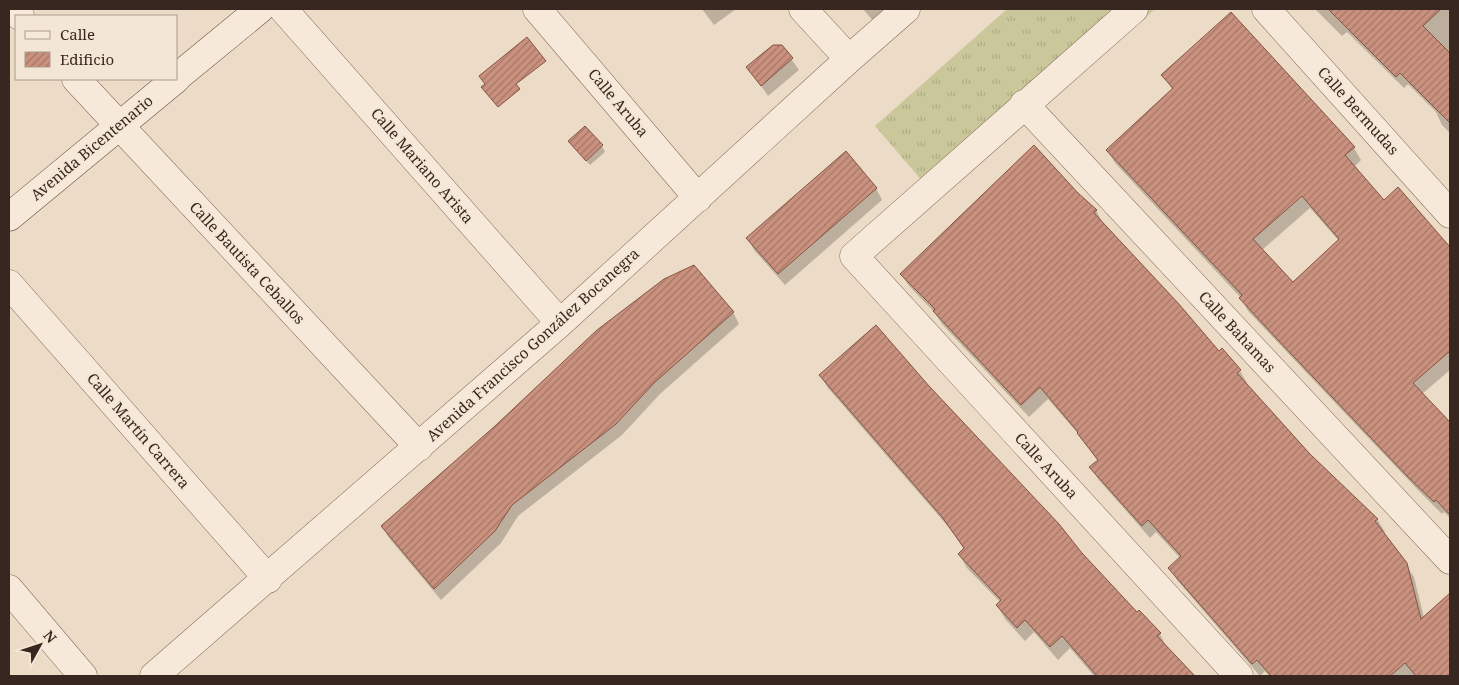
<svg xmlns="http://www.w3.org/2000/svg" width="1459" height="685" font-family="'Noto Serif',serif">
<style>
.grass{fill:url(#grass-tufts)}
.shadow{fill:#0003;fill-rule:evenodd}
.building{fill:url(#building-hatch);stroke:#855343;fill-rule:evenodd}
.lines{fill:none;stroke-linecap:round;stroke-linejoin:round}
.street-casing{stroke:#876c5c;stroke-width:29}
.secondary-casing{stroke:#694e40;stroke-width:29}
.street{stroke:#f7e9d9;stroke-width:28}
.secondary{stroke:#f7e9d9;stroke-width:28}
.labels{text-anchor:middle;stroke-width:4;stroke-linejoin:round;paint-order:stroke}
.street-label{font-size:15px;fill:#382720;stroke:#f4e6d5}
</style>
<defs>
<pattern id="grass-tufts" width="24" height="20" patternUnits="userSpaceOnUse" patternTransform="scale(1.25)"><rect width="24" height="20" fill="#cac89a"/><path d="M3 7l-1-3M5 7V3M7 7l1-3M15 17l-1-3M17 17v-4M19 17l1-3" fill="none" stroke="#aeac84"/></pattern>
<pattern id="building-hatch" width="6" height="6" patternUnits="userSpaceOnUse" patternTransform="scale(1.25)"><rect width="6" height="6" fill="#c9917e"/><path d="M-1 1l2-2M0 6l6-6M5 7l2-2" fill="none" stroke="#a47667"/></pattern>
</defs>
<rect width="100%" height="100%" fill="#ecdbc6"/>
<path class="grass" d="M1007 9H1155L937 198 875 126Z"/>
<path class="shadow" d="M702 9H736L714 25Z
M863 9H889L874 22Z
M1315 9H1450V133L1442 125 1436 112 1408 84 1404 88 1347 32 1342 36Z
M782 46 799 70 768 96 748 67Z
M1163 75 1354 148 1361 160 1354 167 1384 202 1398 189 1450 249V370L1422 394 1450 423V518L1444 512 1442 514 1417 489 1248 311 1241 298 1115 163 1107 150 1173 91ZM1310 208 1339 241 1293 284 1262 250Z
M569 142 602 146 605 152 590 165Z
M876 188 882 200 785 285 754 250 748 239Z
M1077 194 1096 210 1103 224 1218 353 1240 371 1247 383 1245 385 1309 455 1377 519 1385 532 1383 533 1414 577 1424 618 1447 597 1450 601V676H1269L1265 671 1260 676 1177 580 1170 568 1180 558 1156 532 1150 538 1098 479 1091 467 1098 461 1080 436 1048 399 1029 417 942 324 935 313 909 286 901 274Z
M733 312 739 324 660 394 622 435 518 516 501 543 441 600 389 538 382 526Z
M820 375 928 386 1137 614 1160 634 1167 648 1193 676H1094L1070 648 1058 660 1034 632 1025 641 1005 619 997 605 1000 602 967 568 959 554 964 549 951 530 828 388Z"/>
<path class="building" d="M1328 9H1441L1423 26 1450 53V123L1400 73 1396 77Z
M1231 12 1355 147 1345 155 1384 200 1398 187 1450 247V351L1413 383 1450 422V515L1436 500 1434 502 1408 477 1278 340 1239 298 1242 295 1106 150 1173 88 1161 75ZM1302 196 1339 239 1293 282 1253 239Z
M527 37 546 61 516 84 520 89 498 107 481 87 485 84 479 76Z
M773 45H782L793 58 761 86 746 67Z
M585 126 603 145 586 161 568 141Z
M1034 145 1078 193 1097 210 1094 213 1178 303 1219 351 1222 348 1241 370 1237 373 1310 454 1378 519 1375 521 1407 563 1421 619 1450 593V676H1416L1405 663 1390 676H1271L1257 660 1252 664 1168 568 1181 556 1148 520 1142 526 1089 467 1098 460 1077 433 1078 432 1040 387 1021 405 933 311 935 309 900 274Z
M846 151 877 188 778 274 746 238Z
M694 265 734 312 654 383 616 424 512 505 495 531 434 589 381 526 495 426 597 330 664 279Z
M876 325 929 386 1059 524 1082 553 1137 612 1139 610 1161 633 1157 636 1195 676H1097L1062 636 1050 647 1025 620 1017 628 996 605 1001 600 958 554 964 548 942 517 819 375Z"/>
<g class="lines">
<defs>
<path id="street" d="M13 9 20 16
M283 9 560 323
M537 9 698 198
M803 9 849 59
M1134 9 854 256 1239 676
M1266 9 1450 214
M76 79 419 447
M1024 104 1450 560
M9 284 268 579
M9 589 83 676
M154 676 560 323 849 59 906 9"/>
<path id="secondary" d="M176 78 260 9
M9 217 176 79"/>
</defs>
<use href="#street" class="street-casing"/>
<use href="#secondary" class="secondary-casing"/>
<use href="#street" class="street"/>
<use href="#secondary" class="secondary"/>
</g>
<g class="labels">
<g class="street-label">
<text transform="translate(618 103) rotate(50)" y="5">Calle Aruba</text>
<text transform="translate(1358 111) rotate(48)" y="5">Calle Bermudas</text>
<text transform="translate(92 148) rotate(-40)" y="5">Avenida Bicentenario</text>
<text transform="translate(422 166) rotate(49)" y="5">Calle Mariano Arista</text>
<text transform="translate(247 263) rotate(47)" y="5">Calle Bautista Ceballos</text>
<text transform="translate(1237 332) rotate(47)" y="5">Calle Bahamas</text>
<text transform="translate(533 345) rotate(-42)" y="5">Avenida Francisco González Bocanegra</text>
<text transform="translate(138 431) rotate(49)" y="5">Calle Martín Carrera</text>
<text transform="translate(1046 466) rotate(47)" y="5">Calle Aruba</text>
</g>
</g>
<rect width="1459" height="685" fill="none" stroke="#382720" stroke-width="20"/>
<rect x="15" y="15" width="162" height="65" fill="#f4e6d5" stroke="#a99a8d"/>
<rect x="25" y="31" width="25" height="8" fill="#f7e9d9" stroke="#a99a8d"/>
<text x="60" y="40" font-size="15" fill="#382720">Calle</text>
<rect x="25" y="52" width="25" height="15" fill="url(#building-hatch)" stroke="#a99a8d"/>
<text x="60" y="65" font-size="15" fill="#382720">Edificio</text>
<g transform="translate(40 645) rotate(50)" stroke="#f4e6d5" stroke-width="4" paint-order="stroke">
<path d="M0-4L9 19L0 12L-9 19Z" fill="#382720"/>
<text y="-8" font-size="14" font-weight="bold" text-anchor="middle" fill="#382720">N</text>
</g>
</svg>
